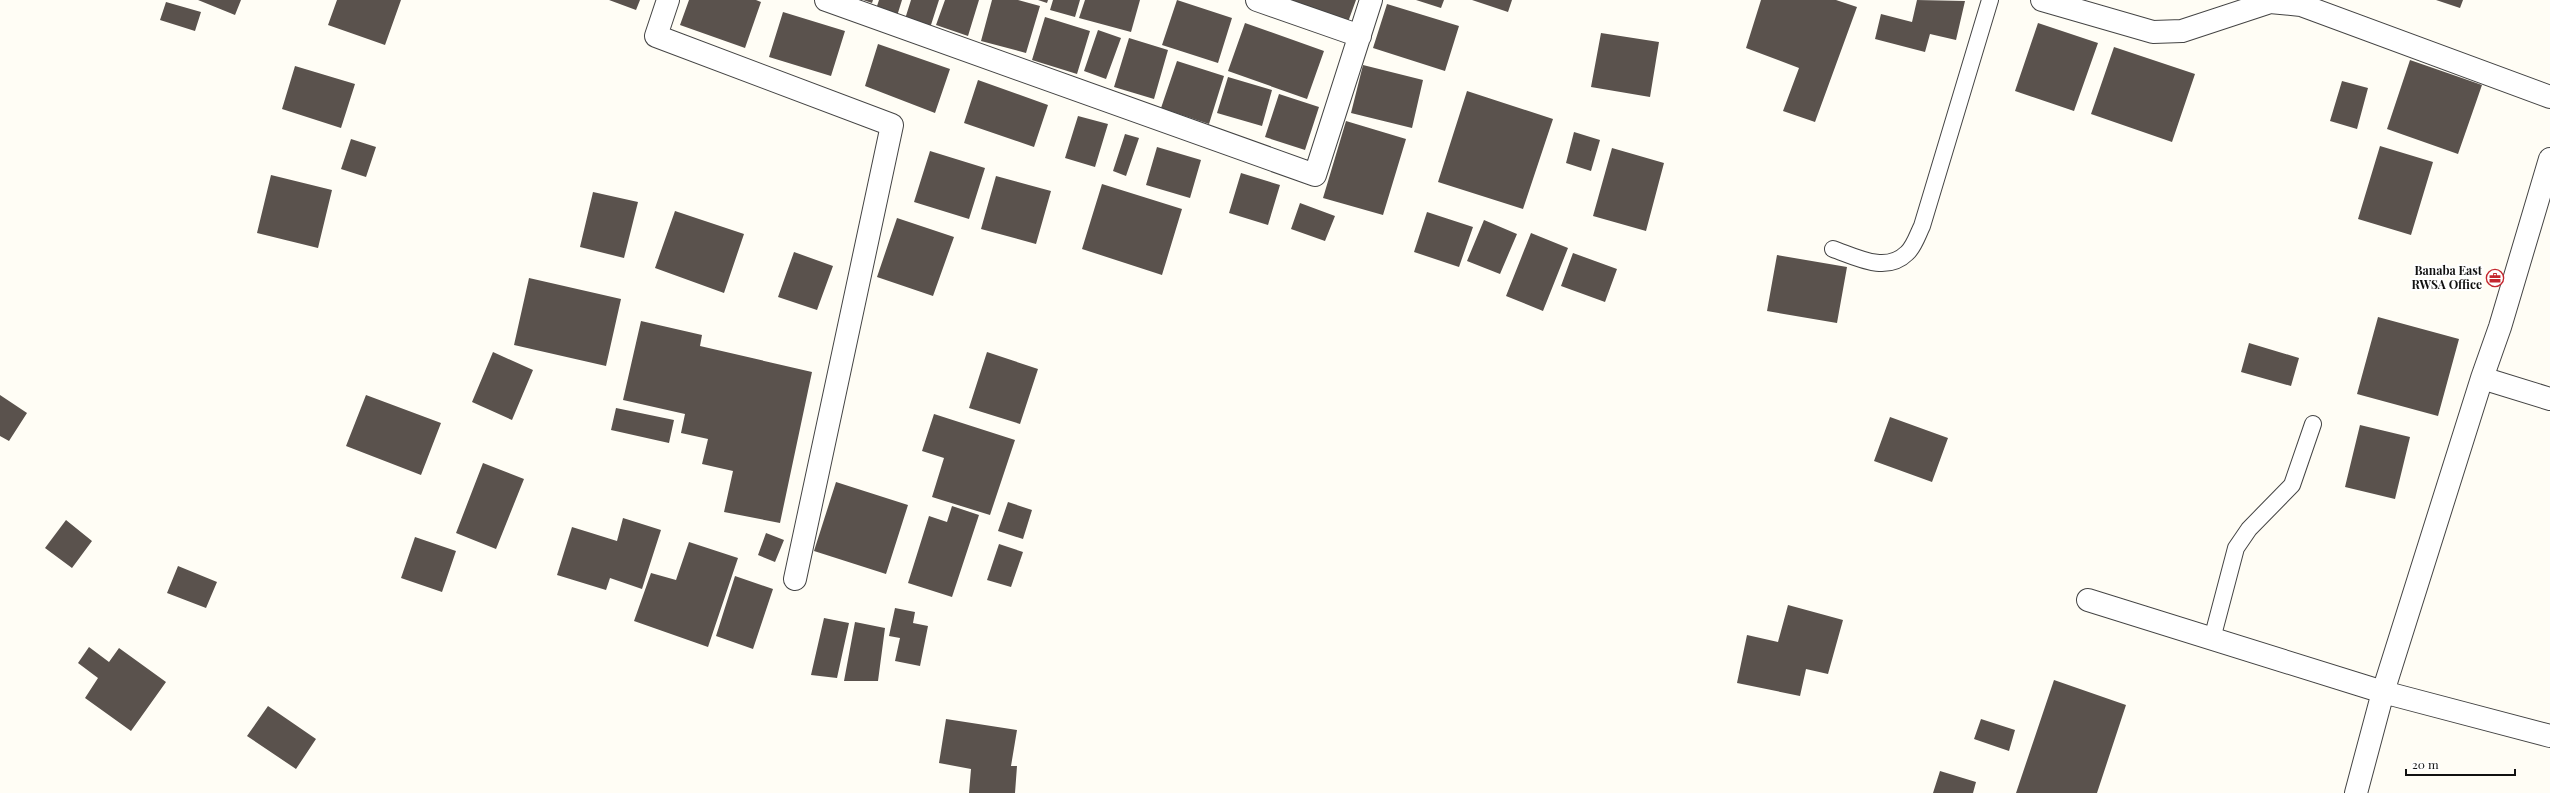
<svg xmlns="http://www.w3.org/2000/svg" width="2550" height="793" font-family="'Playfair Display',serif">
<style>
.building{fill:#5a524d}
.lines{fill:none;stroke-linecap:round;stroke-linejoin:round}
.lane-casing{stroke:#444;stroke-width:18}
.street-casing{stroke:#444;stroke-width:24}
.lane{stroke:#fff;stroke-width:16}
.street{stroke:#fff;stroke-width:22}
.labels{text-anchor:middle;stroke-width:4;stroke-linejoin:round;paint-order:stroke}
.poi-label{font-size:12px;font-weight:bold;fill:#111;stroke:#fff;text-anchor:end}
</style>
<rect width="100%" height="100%" fill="#fffdf5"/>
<path class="building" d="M198 0H241L235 15Z
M337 0H401L385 45 328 25Z
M609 0H640L636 10Z
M689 0H756L761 2 745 48 680 25Z
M863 0H873L872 3Z
M879 0H902L897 16 876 9Z
M911 0H939L930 28 905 19Z
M945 0H979L968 36 936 25Z
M992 0H1018L1040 6 1026 53 981 41Z
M1038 0H1048L1047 3Z
M1053 0H1080L1075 17 1050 10Z
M1085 0H1140L1131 32 1079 18Z
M1177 0 1232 18 1218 63 1162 45Z
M1289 0H1356L1348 22Z
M1416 0H1444L1441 8Z
M1472 0H1512L1508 12Z
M1761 0H1836L1857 7 1815 122 1783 111 1799 68 1746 48Z
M1917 0 1965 1 1956 40 1930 34 1925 52 1875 39 1881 14 1912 22Z
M2436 0H2463L2460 8Z
M166 2 201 12 195 31 160 20Z
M1387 4 1459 26 1445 71 1373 48Z
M783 12 845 31 831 76 769 57Z
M1045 17 1090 31 1077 74 1032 60Z
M1245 23 1324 51 1307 99 1228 71Z
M2038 23 2098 43 2074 111 2015 91Z
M1098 30 1121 38 1106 79 1084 71Z
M1601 33 1659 42 1650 97 1591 87Z
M1129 38 1168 50 1154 99 1114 87Z
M878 44 950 69 935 113 865 86Z
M2114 47 2195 74 2172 142 2091 114Z
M2410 60 2482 85 2458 154 2387 129Z
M1177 61 1224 76 1209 124 1161 108Z
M1363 65 1423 80 1412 128 1351 113Z
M295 66 355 84 341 128 282 109Z
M1228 77 1272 90 1262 126 1217 113Z
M978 80 1048 105 1034 147 964 123Z
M2342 81 2368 88 2357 129 2330 121Z
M1467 91 1553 119 1523 209 1438 182Z
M1279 94 1319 107 1305 150 1265 137Z
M1078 116 1108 124 1095 167 1065 158Z
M1346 121 1406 139 1383 215 1323 198Z
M1574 132 1600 140 1591 171 1566 163Z
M1125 134 1139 138 1126 176 1113 171Z
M351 139 376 147 366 177 341 169Z
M2380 146 2433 162 2411 235 2358 219Z
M1157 147 1201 160 1190 198 1146 185Z
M1612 148 1664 163 1646 231 1593 216Z
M930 151 985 168 969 219 914 202Z
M1241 173 1280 185 1268 225 1229 213Z
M271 175 332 190 318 248 257 233Z
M996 176 1051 191 1036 244 981 229Z
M1102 184 1182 209 1162 275 1082 249Z
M593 192 638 202 624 258 580 247Z
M1300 203 1335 216 1325 241 1291 229Z
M675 211 744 234 724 293 655 268Z
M1427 212 1473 227 1459 267 1414 252Z
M897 218 954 237 933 296 877 277Z
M1484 220 1517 234 1500 274 1467 261Z
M1531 233 1568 248 1543 311 1506 296Z
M794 252 833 266 817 310 778 297Z
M1573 253 1617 269 1605 302 1561 286Z
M1777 255 1847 267 1837 323 1767 311Z
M529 278 621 299 606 366 514 345Z
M2378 317 2459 339 2438 416 2357 394Z
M641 321 702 335 700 346 812 372 780 523 724 512 733 471 702 464 708 439 681 433 685 414 623 400Z
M2249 343 2299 358 2291 386 2241 372Z
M493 352 533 370 512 420 472 402Z
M987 352 1038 369 1020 424 969 408Z
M0 395 27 413 9 441 0 436Z
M366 395 441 423 421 475 346 446Z
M616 408 674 420 669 443 611 430Z
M934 414 1015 440 990 515 932 497 944 458 922 451Z
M1890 417 1948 438 1932 482 1874 461Z
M2360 425 2410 437 2395 499 2345 487Z
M483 463 524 479 496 549 456 533Z
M836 482 908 505 886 574 814 551Z
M1008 502 1032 510 1023 539 998 531Z
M952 506 979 515 952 597 908 583 929 516 947 522Z
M623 518 661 530 642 589 610 578 606 590 557 575 572 527 617 541Z
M66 520 92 541 72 568 45 548Z
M766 533 784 540 775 562 758 555Z
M415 537 456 551 442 592 401 578Z
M689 542 738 558 708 647 634 621 651 573 676 580Z
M999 544 1023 552 1011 587 987 580Z
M178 566 217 582 206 608 167 593Z
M735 576 773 589 753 649 716 636Z
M1788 605 1843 620 1828 674 1806 669 1800 696 1737 683 1747 635 1778 642Z
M895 608 915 612 913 623 928 626 920 666 895 661 900 638 889 636Z
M824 618 849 623 837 678 811 675Z
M855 622 885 628 878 681H844Z
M89 647 109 662 119 648 166 682 131 731 85 698 98 678 78 663Z
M2054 680 2126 705 2097 793H2016Z
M268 706 316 739 296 769 247 736Z
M946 719 1017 730 1011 766H1017L1015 793H969L971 769 939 763Z
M1981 719 2015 730 2009 751 1974 739Z
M1940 771 1976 782 1973 793H1933Z"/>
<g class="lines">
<defs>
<path id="lane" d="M1833 249C1856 257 1886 274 1907 253 1914 247 1918 234 1922 226L1990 0
M2212 639 2236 548 2249 529 2292 485 2313 424"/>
<path id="street" d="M668 0 656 36 892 125 795 579
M826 0 1315 175 1371 0
M1257 0 1360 36
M2042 0 2153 32 2182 31 2270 2 2301 5 2550 97
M2482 378 2550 399
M2088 600 2383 692 2550 736
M2356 793 2383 692 2482 378 2500 327 2550 159"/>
</defs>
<use href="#lane" class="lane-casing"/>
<use href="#street" class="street-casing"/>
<use href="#lane" class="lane"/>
<use href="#street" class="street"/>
</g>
<defs>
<symbol id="office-ring" viewBox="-11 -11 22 22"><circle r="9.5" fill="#fff" stroke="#c4262e" stroke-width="1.5"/><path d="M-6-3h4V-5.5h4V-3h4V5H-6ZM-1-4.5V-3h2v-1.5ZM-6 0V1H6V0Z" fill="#c4262e"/></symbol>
</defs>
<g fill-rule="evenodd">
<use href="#office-ring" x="2485" y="268" width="20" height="20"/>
</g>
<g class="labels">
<g class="poi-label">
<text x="2482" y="275">Banaba East<tspan x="2482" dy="14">RWSA Office</tspan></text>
</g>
</g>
<path d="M2406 769v6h109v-6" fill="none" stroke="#111111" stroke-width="2"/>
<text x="2412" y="769" font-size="12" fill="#111111" stroke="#ffffff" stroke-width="3" paint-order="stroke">20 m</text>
</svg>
